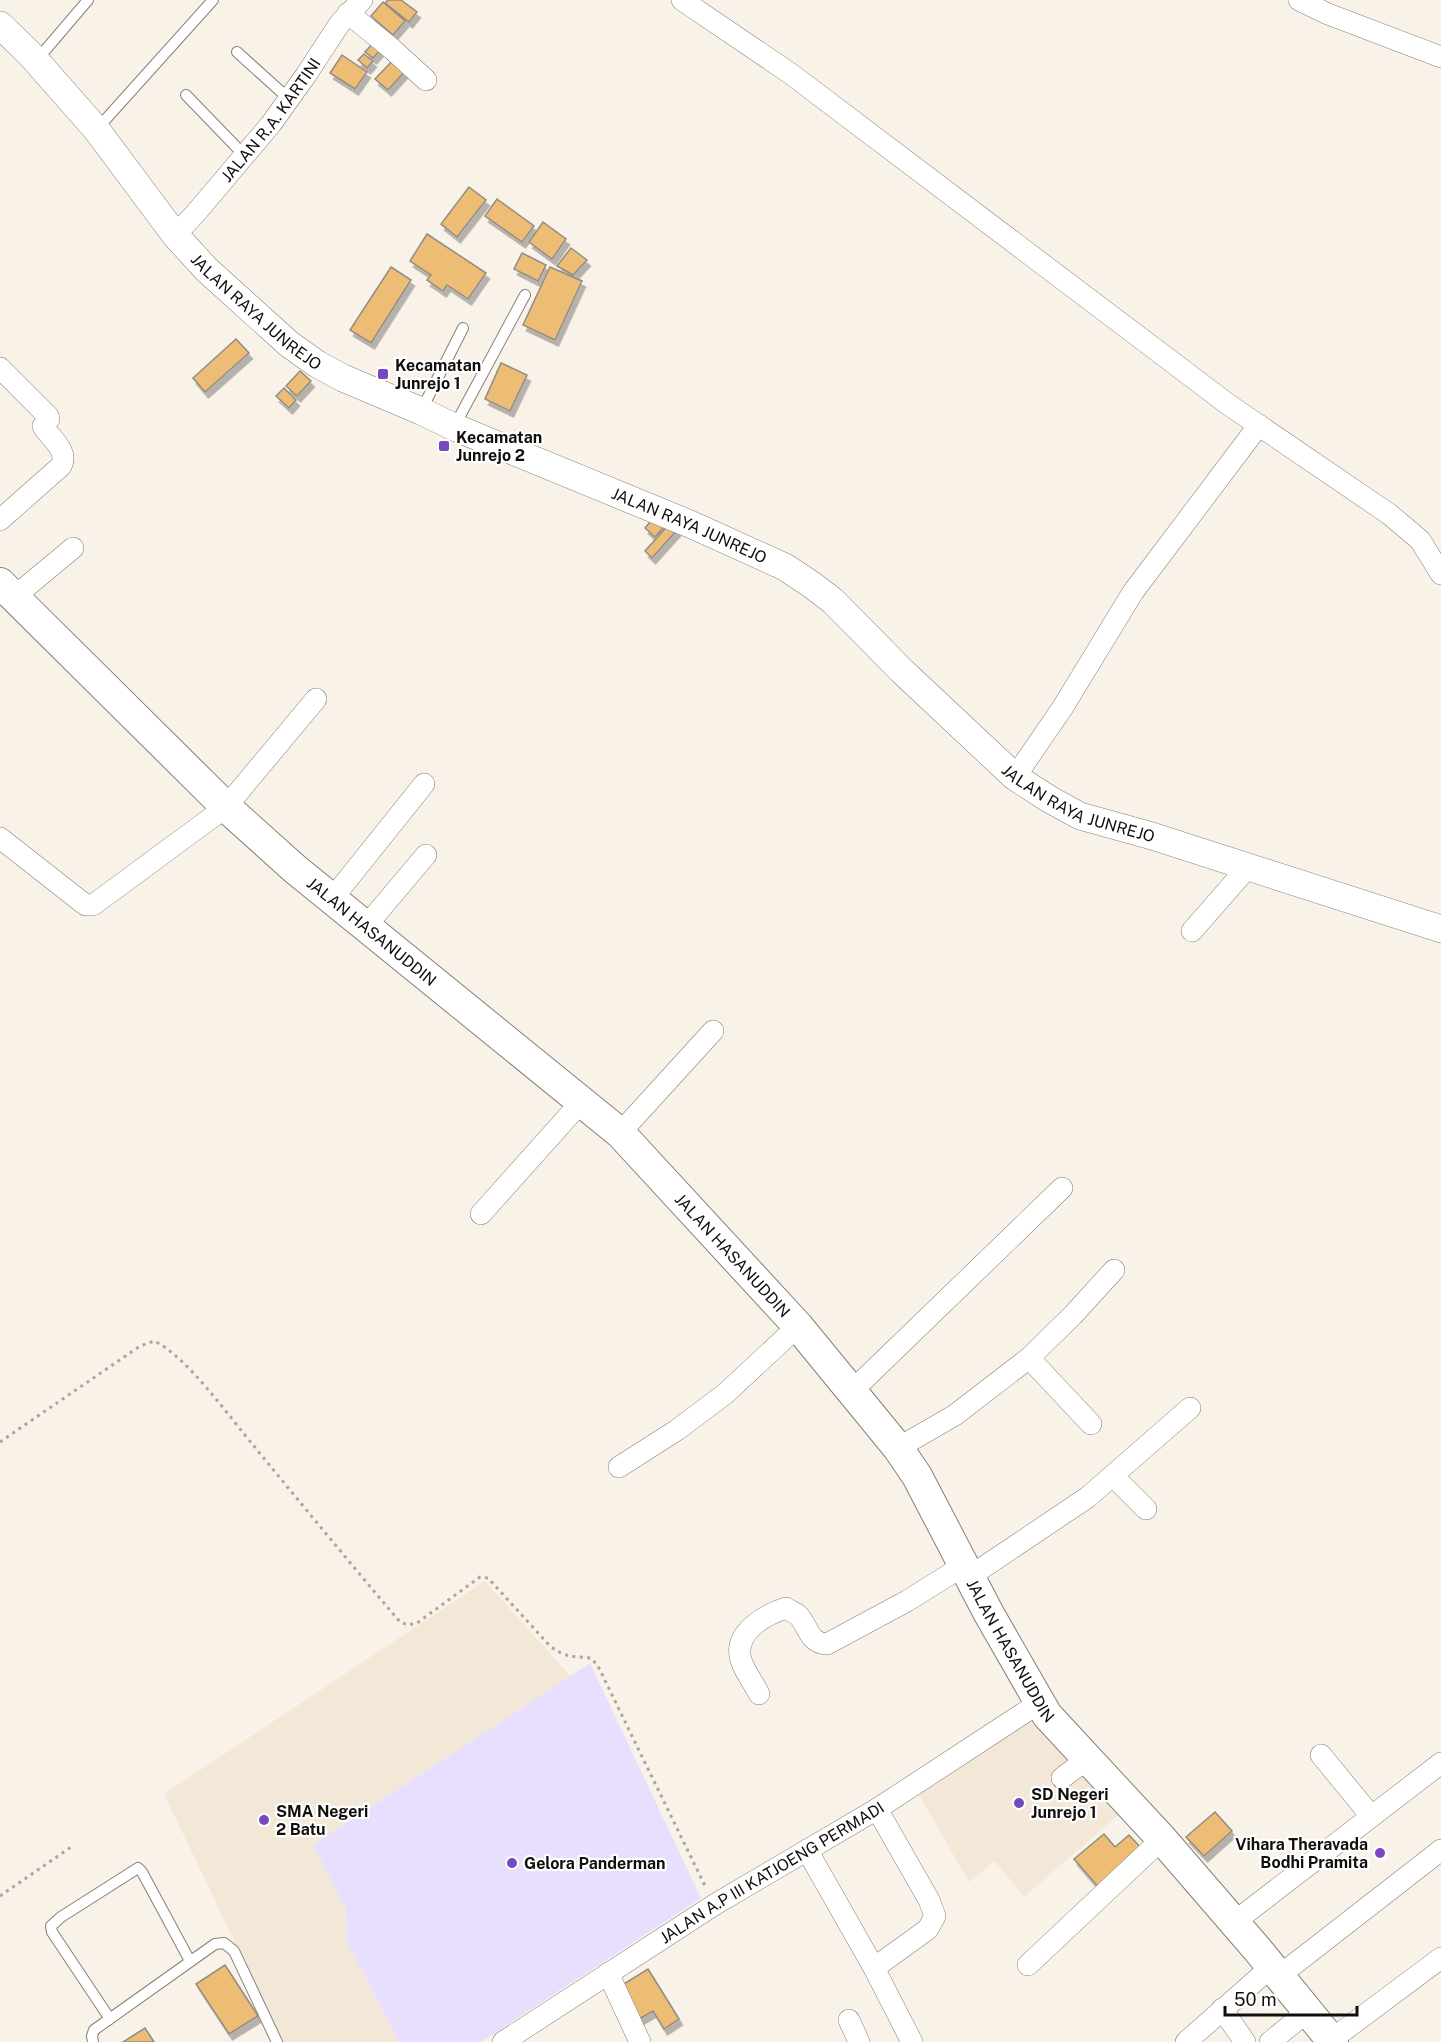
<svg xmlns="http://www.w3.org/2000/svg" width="1441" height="2042" font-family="'Public Sans',sans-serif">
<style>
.built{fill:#f3e7d8}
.green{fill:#e7dffd}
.building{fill:#eebd75;stroke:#928c84;stroke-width:1.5;filter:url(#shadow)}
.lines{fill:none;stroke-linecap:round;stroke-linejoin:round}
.service-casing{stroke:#868078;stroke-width:12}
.minor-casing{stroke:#868078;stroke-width:22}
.tertiary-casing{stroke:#868078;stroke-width:28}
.secondary-casing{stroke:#868078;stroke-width:32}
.path{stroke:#aba59e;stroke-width:3;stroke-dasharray:3 4.5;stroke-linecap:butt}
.service{stroke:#fff;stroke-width:10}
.minor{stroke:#fff;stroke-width:21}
.tertiary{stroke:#fff;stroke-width:27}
.secondary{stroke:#fff;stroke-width:30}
.poi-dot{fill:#7848c0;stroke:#fff;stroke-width:2}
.labels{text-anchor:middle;stroke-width:4.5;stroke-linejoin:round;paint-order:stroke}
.street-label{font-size:16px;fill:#110f0c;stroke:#fff}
.poi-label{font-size:16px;font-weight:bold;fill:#110f0c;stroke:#fff;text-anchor:start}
</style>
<defs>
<filter id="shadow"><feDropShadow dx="3.5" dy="6" stdDeviation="0" flood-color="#0004"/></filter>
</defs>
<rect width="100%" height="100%" fill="#f9f2e9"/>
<path class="built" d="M485 1581 570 1676 313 1845 346 1909 347 1942 399 2042H283L164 1794Z
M1034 1718 1122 1812 1024 1897 995 1861 969 1882 918 1793Z"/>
<path class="green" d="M590 1663 701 1898 481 2042H399L347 1942 346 1909 313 1845Z"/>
<path class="building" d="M388 0H401L417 12 409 22 385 3Z
M383 2 405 21 393 35 371 16Z
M374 42 382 48 373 58 365 52Z
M364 54 373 61 367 68 358 60Z
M342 55 367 72 355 89 330 73Z
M395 58 407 69 388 90 375 79Z
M469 187 486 200 457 237 441 224Z
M497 199 534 226 522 242 485 216Z
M543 222 566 239 552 259 529 242Z
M427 234 486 273 468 299 447 285 443 291 427 280 431 275 410 261Z
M571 248 587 260 573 275 557 266Z
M522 253 546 265 538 281 514 269Z
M391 267 411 280 371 343 350 330Z
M550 267 582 281 555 340 523 325Z
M236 339 249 353 205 392 193 378Z
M501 363 527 375 510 411 485 399Z
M300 371 311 381 297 396 286 386Z
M284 388 296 400 289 408 276 396Z
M657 514 667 523 655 537 645 528Z
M670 523 677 530 652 558 645 551Z
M1215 1812 1232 1831 1204 1856 1186 1837Z
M1104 1834 1115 1847 1129 1835 1144 1851 1100 1889 1074 1859Z
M225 1965 258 2016 229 2034 196 1984Z
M648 1969 679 2019 664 2029 653 2011 639 2019 619 1987Z
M145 2028 154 2042H123Z"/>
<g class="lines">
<defs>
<path id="service" d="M237 52 289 99
M36 61 88 0
M186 95 245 156
M97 129 213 0
M421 411 463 328
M454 427 525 295
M110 2019 52 1932 51 1926 61 1917 138 1868 142 1872 190 1961
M93 2042 92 2036 94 2030 215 1944 224 1943 234 1951 277 2042"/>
<g id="minor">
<path d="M682 0 791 74 1229 405 1389 514 1420 540 1441 574"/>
<path d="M1299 0 1328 14 1441 57"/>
<path d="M348 13 392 49 426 80"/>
<path id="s1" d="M175 235 195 214 271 124 306 75 340 23 362 0"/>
<path d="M0 368 48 416 49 419 43 426 44 428C52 439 69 452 61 466L0 520"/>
<path d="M14 597 73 548"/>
<path d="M1015 777 1063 707 1133 592 1259 425"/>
<path d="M0 838 83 903 86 905H93L226 807 316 699"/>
<path d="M332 899 424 784"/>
<path d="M366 926 426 855"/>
<path d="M1192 931 1248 867"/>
<path d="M620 1133 713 1031"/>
<path d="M481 1214 582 1101"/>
<path d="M1029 1358 1073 1315 1114 1270"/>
<path d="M851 1392 1062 1188"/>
<path d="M898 1448 955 1415 1029 1358 1091 1424"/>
<path d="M619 1467 677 1430 725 1394 798 1326"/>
<path d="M1113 1476 1146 1509"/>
<path d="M969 1577 1088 1497 1190 1408"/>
<path d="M759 1694C754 1683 744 1671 741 1660 733 1633 764 1615 786 1608 790 1611 796 1613 799 1616 809 1628 809 1643 827 1644L907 1601 963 1566"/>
<path d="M1321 1755 1371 1816"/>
<path d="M1062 1778 1087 1759"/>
<path d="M807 1850 874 1968 912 2042"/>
<path d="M1233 1923 1441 1763"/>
<path d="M1028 1965 1162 1839"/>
<path d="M874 1968 928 1929 935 1916 929 1900 877 1809"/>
<path d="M608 1973 640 2042"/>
<path d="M1279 1976 1441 1850"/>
<path d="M1222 2009 1245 2042"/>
<path d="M849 2020 859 2042"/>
<path d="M1331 2040 1441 1958"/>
<path id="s2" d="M503 2042 714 1905 877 1809 1039 1703"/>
<path d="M1186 2042 1271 1967"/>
<path d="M1270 2042 1308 2011"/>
</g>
<g id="tertiary">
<path id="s3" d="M0 25 30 54 96 129 175 235 206 269 289 344 317 364 343 378 421 411 454 427 690 524 785 567 812 585 833 601 902 671 1015 777 1049 799 1080 816 1152 836 1441 929"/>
</g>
<g id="secondary">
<path id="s4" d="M0 583 226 807 295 869 620 1133 798 1326 898 1448 917 1476 989 1614 1047 1715 1162 1839 1257 1949 1333 2042"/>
</g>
</defs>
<use href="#service" class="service-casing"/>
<use href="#minor" class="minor-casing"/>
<use href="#tertiary" class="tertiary-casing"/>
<use href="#secondary" class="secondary-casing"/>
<path class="path" d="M0 1442 140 1346 154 1341C187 1356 229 1417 254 1446 302 1505 351 1564 400 1622L408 1625 417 1623 480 1577 488 1578 550 1646C566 1658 572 1656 591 1658L598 1666 706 1888
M0 1896 71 1847"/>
<use href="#service" class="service"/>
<use href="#minor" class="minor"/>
<use href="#tertiary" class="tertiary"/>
<use href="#secondary" class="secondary"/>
</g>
<g class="poi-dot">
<rect x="377" y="368" width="12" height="12" rx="3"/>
<rect x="438" y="440" width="12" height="12" rx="3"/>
<circle cx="1019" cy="1803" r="6"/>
<circle cx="264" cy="1820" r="6"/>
<circle cx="1380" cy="1853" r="6"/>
<circle cx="512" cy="1863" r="6"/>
</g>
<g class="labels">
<g class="street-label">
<text dy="6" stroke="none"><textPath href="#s1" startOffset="150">JALAN R.A. KARTINI</textPath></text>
<text dy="6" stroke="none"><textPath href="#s3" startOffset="386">JALAN RAYA JUNREJO</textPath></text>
<text dy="6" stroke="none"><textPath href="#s3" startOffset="872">JALAN RAYA JUNREJO</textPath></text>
<text dy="6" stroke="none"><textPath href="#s3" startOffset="1358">JALAN RAYA JUNREJO</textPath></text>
<text dy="6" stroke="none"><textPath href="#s4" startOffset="510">JALAN HASANUDDIN</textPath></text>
<text dy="6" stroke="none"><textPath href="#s4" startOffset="996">JALAN HASANUDDIN</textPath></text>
<text dy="6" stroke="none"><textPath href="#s4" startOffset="1482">JALAN HASANUDDIN</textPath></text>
<text dy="6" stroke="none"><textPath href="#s2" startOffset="318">JALAN A.P III KATJOENG PERMADI</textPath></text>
</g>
<g class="poi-label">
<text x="395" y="371">Kecamatan<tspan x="395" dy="18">Junrejo 1</tspan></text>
<text x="456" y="443">Kecamatan<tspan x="456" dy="18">Junrejo 2</tspan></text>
<text x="1031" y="1800">SD Negeri<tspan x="1031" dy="18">Junrejo 1</tspan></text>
<text x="276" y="1817">SMA Negeri<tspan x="276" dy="18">2 Batu</tspan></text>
<text x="1368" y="1850" text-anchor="end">Vihara Theravada<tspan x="1368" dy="18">Bodhi Pramita</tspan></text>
<text x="524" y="1869">Gelora Panderman</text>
</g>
</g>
<path d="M1225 2006v9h132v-9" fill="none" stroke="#110f0c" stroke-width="3"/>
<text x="1234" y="2006" font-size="18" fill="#110f0c" stroke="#ffffff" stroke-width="4.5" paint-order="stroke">50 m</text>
</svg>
